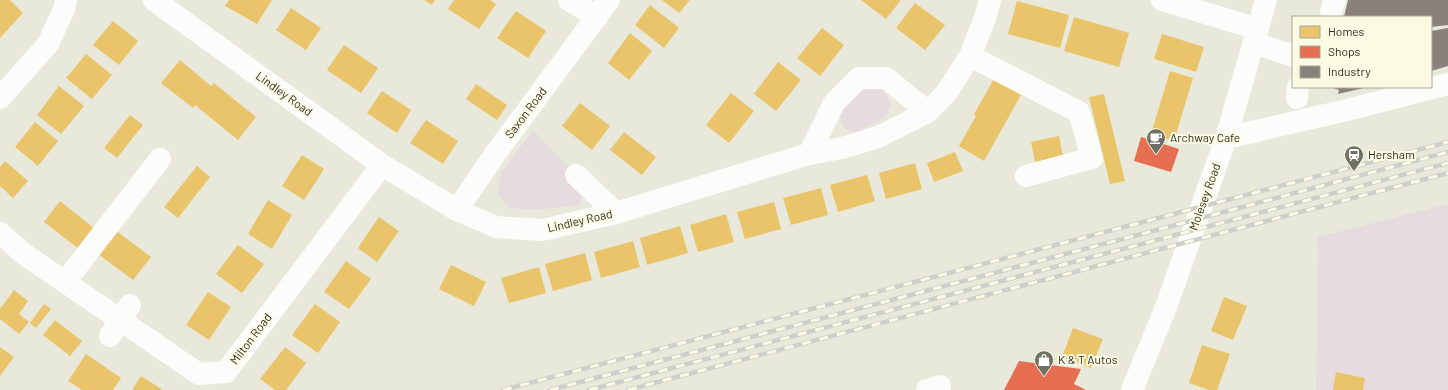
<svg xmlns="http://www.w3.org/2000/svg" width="1448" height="390" font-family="Barlow,sans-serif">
	<rect width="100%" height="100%" fill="#e8e8db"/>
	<path fill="#e6dce0" d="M880 86 887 95 891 105 887 115 875 123 858 132 848 131 841 123 840 112 858 88Z
		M533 130 576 175 583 193 580 205 535 210 509 208 497 193 501 173Z
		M1448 204V390H1316L1318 237Z"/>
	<path fill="#e9c46a" d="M0 0H10L23 13 0 38Z
		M229 0H272L257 24 225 6Z
		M424 0H435L432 5Z
		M454 0H490L496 4 479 29 448 9Z
		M662 0H690L679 13Z
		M861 0H901L886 19Z
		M1017 1 1069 15 1060 48 1008 34Z
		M915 3 945 25 925 50 896 28Z
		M650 5 679 28 664 48 635 25Z
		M291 8 321 28 306 50 276 30Z
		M516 11 546 31 528 58 497 38Z
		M1074 17 1129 33 1119 67 1064 51Z
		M113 21 138 41 119 65 93 45Z
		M822 28 844 45 820 76 797 58Z
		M630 33 652 51 629 80 608 63Z
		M1162 34 1204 47 1196 72 1154 59Z
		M344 45 378 68 361 93 327 70Z
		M86 54 112 75 92 99 66 78Z
		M180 60 211 86 214 83 256 117 238 140 195 105 193 108 161 83Z
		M778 62 801 80 776 111 754 94Z
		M1170 71 1193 78 1174 141 1151 134Z
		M994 79 1021 95 984 161 959 146 976 116 974 114Z
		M476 84 507 105 497 120 466 99Z
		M59 86 84 106 61 134 37 115Z
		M382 91 411 110 397 133 367 113Z
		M731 93 754 111 729 143 706 125Z
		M1104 94 1125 181 1110 184 1089 97Z
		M580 103 610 126 592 150 562 126Z
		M130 115 143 125 117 158 104 148Z
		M426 120 458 141 443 164 410 143Z
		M35 122 58 141 38 166 15 147Z
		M624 132 656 157 642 175 610 150Z
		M1059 136 1063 156 1035 162 1031 142Z
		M955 152 963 171 934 182 927 163Z
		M302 155 324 169 304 200 282 186Z
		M5 161 28 181 13 198 0 186V167Z
		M915 163 922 189 886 199 879 173Z
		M197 166 210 177 178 218 164 207Z
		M867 175 875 201 838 212 830 185Z
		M821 188 828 215 791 225 783 198Z
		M268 200 292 215 272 249 248 234Z
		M60 201 95 229 79 249 44 222Z
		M774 202 781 229 745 239 737 212Z
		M726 214 734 242 698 252 690 225Z
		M379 217 399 231 377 262 358 248Z
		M680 226 688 253 647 265 640 238Z
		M115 230 151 257 133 280 98 254Z
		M633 241 640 267 601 278 594 252Z
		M238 245 264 264 242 293 216 274Z
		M585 253 592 280 553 291 545 264Z
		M346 261 371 279 349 309 324 292Z
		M451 265 486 282 474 306 439 289Z
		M539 267 546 293 509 303 501 278Z
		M14 290 28 301 19 314 29 322 19 334 0 319V309Z
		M208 292 231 307 209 340 186 325Z
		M1224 297 1247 306 1233 340 1211 331Z
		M44 304 51 309 36 328 30 323Z
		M315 304 340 322 318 353 292 335Z
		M55 320 82 341 70 356 43 335Z
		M1073 328 1103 339 1091 368 1062 357Z
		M1202 345 1230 354 1217 390H1209L1189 383Z
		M0 347 14 357 0 376Z
		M285 347 306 363 286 390H275L260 379Z
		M86 354 121 378 113 390H82L68 381Z
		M1336 372 1365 378 1363 390H1333Z
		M141 376 163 390H132Z"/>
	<path fill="#e76f51" d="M1141 137 1179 149 1171 172 1134 161Z
		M1019 361 1081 369 1074 384 1086 390H1004Z"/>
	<path fill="#8a817c" d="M1348 0H1448V25L1431 27V17H1344Z
		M1448 28V66L1431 71V31Z
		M1330 87H1364V88L1338 94 1339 90Z"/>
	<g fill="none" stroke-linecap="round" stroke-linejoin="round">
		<path stroke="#fcfcfa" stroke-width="22" d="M154 0 382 165 457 210 496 227 542 230 616 213 809 154 842 148 878 137 928 112 947 92 970 56 985 18 990 0
			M569 0 597 17
			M1162 0 1258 29
			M1331 11 1335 0
			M1254 43 1293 56
			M970 56 1079 112 1092 158 1026 176
			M0 98 48 44 64 9 66 0
			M1297 98 1298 87
			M1226 138 1347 110 1448 84
			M809 154 834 103 859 78H886L928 112
			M576 175 616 213
			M457 210 495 154 609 0
			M0 233 24 254 199 374 226 372 382 165
			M65 282 160 159
			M110 336 130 305
			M927 390 940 386
			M1132 390 1166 307 1226 138 1266 0"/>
		<defs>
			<path id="rail" d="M503 390 1448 142
				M550 390 1168 227 1448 152
				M589 390 1448 163
				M628 390 1448 173"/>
		</defs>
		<use href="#rail" stroke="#cececa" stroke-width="4.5"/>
		<use href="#rail" stroke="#fbfae2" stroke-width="3" stroke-dasharray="9" stroke-linecap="butt"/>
	</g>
	<defs>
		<symbol id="cafe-pin" viewBox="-11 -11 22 30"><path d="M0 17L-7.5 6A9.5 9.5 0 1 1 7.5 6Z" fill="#707065" stroke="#fbfae2"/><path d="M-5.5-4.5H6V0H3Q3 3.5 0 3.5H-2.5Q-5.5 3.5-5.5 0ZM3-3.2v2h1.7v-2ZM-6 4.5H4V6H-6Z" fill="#fff"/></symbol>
		<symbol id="station-pin" viewBox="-11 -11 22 30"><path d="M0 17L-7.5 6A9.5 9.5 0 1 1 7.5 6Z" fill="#707065" stroke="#fbfae2"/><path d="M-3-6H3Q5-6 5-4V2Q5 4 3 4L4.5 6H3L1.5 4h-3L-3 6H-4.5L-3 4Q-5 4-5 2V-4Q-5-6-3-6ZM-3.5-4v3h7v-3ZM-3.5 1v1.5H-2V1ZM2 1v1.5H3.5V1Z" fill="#fff"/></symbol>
		<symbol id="shop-pin" viewBox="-11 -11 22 30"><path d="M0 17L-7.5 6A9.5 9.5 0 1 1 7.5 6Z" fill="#707065" stroke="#fbfae2"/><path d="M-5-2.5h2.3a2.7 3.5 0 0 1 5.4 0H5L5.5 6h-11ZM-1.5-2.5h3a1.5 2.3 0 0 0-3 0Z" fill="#fff"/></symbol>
	</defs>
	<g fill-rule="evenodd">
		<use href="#cafe-pin" x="1145" y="127" width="22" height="30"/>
		<use href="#station-pin" x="1343" y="144" width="22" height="30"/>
		<use href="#shop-pin" x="1033" y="349" width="22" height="30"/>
	</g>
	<g text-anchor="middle" stroke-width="4" stroke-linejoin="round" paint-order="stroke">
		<g font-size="12" fill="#2f2f26" stroke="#fbfae2">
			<text transform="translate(284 94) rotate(36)" y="4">Lindley Road</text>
			<text transform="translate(526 113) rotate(-53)" y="4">Saxon Road</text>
			<text transform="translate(1205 197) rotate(-70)" y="4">Molesey Road</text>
			<text transform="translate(580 221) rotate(-13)" y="4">Lindley Road</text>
			<text transform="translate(251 339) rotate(-53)" y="4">Milton Road</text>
		</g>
		<g font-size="12" fill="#2f2f26" stroke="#fbfae2" text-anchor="start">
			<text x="1170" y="142">Archway Cafe</text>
			<text x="1368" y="159">Hersham</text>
			<text x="1058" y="364">K &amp; T Autos</text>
		</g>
	</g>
	<rect x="1292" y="16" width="140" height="72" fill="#fbfae2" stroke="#a9a997"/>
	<rect x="1300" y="26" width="20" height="12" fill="#e9c46a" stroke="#a9a997"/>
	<text x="1328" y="36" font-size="12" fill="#2f2f26">Homes</text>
	<rect x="1300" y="46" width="20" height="12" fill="#e76f51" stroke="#a9a997"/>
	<text x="1328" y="56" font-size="12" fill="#2f2f26">Shops</text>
	<rect x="1300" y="66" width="20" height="12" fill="#8a817c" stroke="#a9a997"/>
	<text x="1328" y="76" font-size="12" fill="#2f2f26">Industry</text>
</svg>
